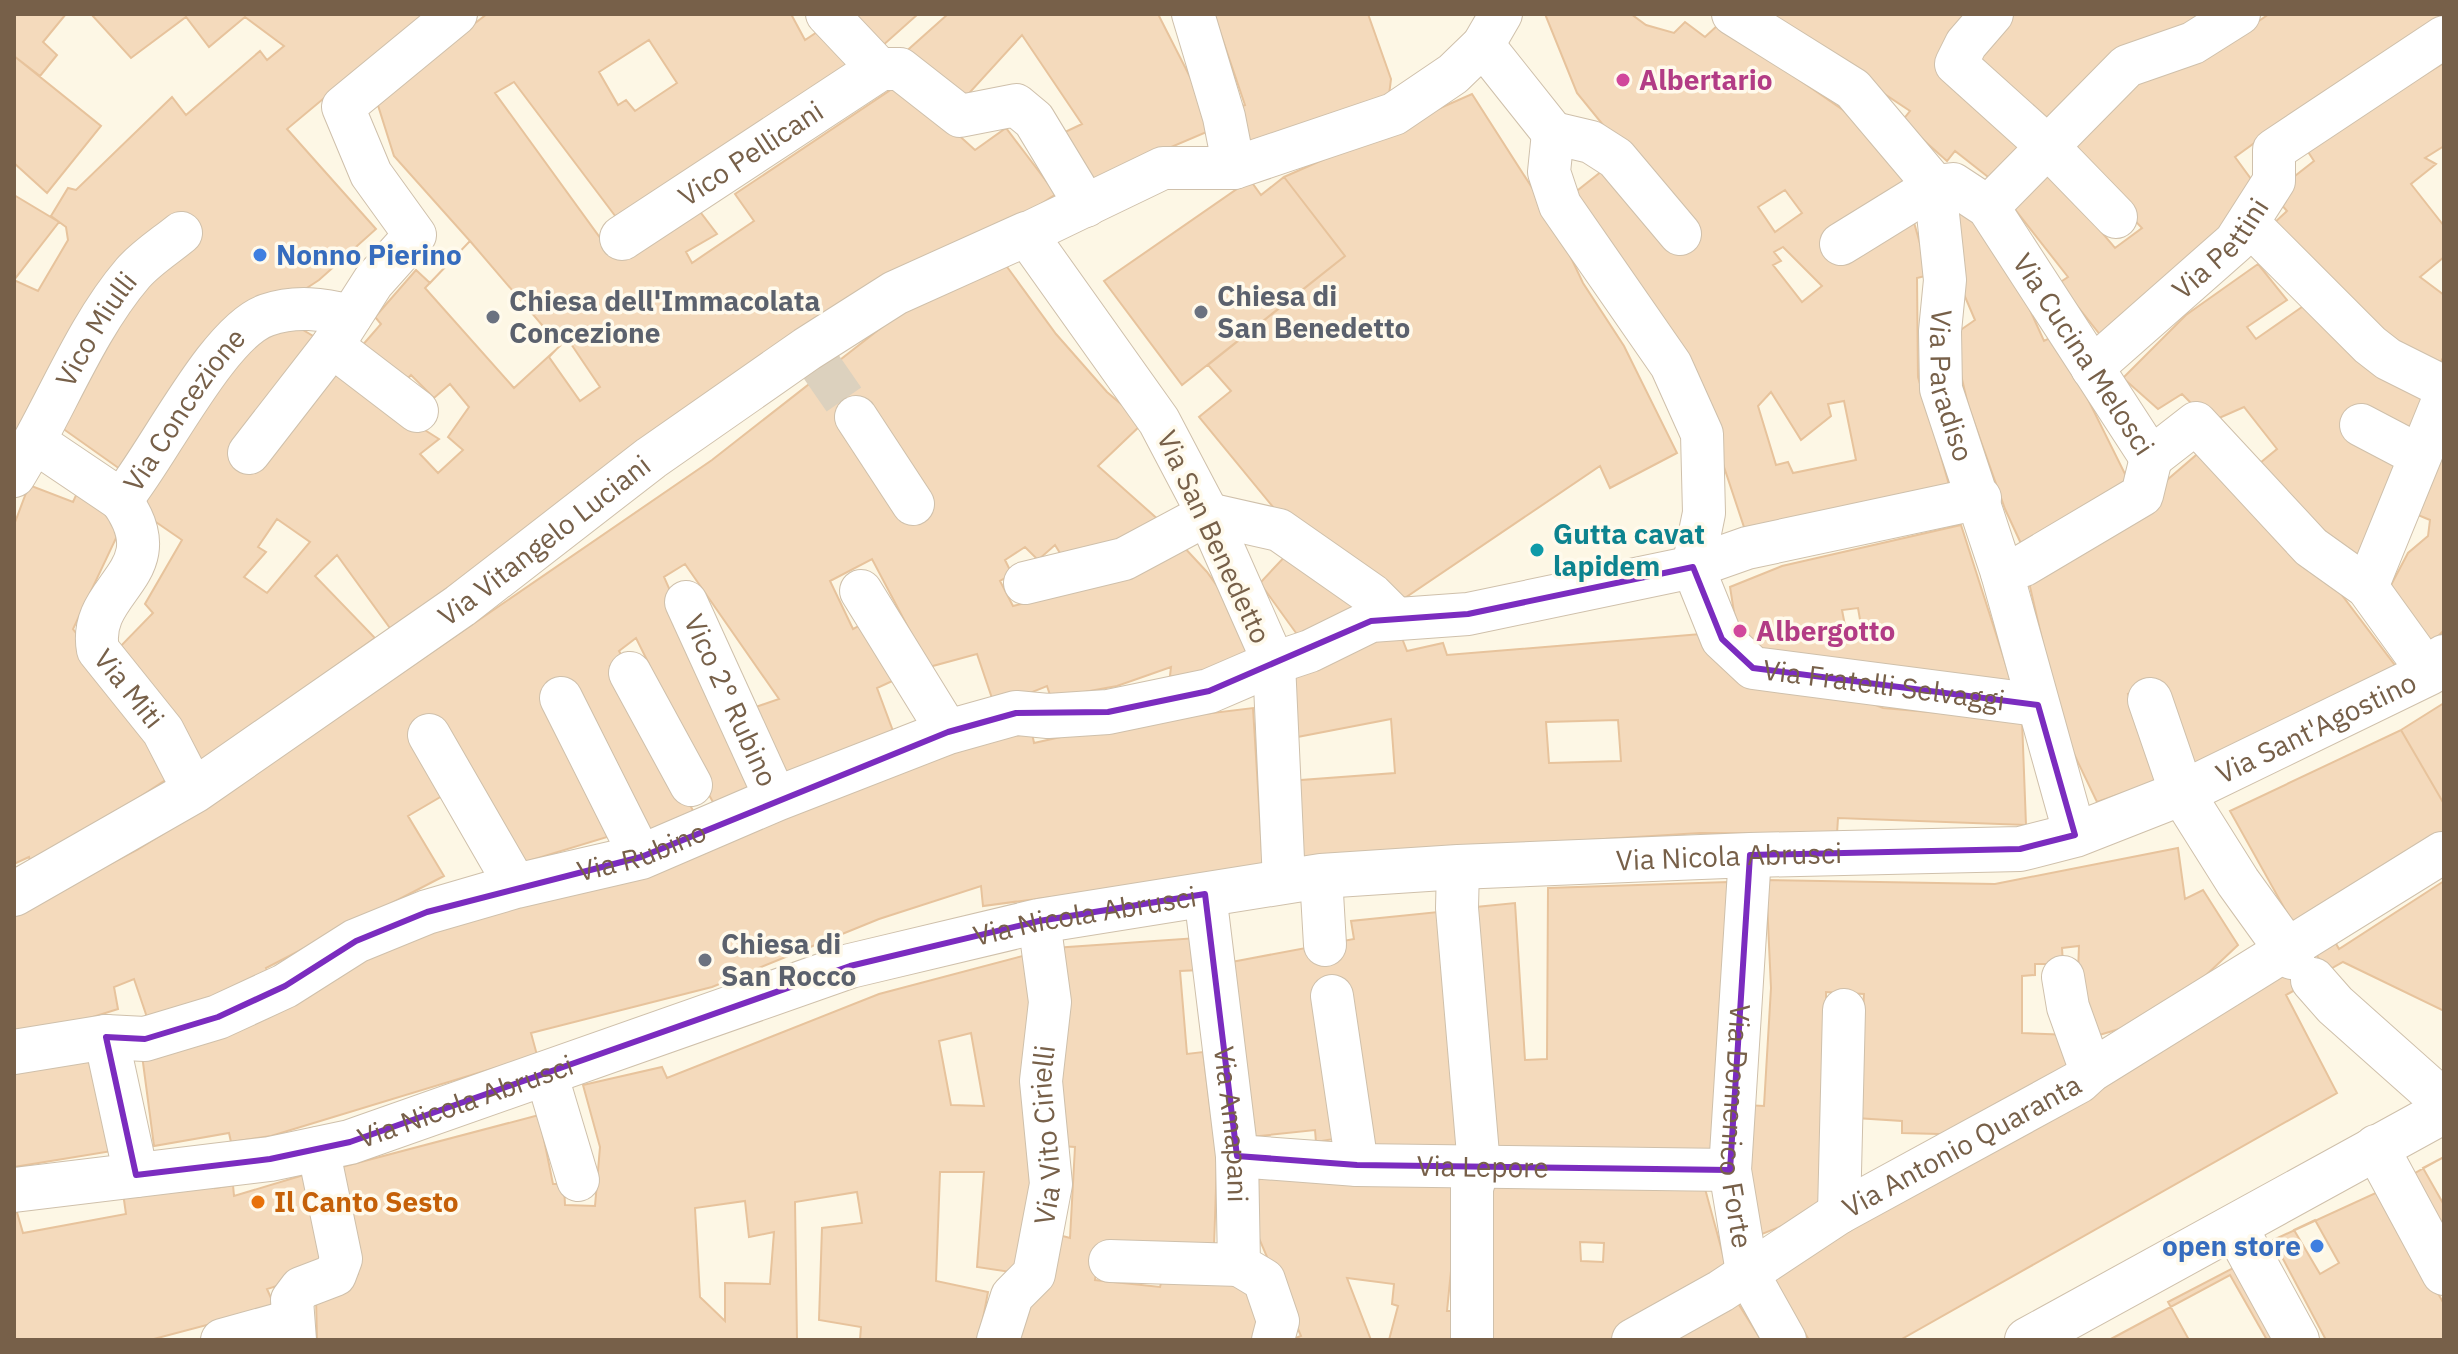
<svg xmlns="http://www.w3.org/2000/svg" width="2458" height="1354" font-family="'IBM Plex Sans',sans-serif">
	<rect width="100%" height="100%" fill="#fdf7e5"/>
	<path fill="#f4dabc" stroke="#e7c39c" stroke-width="2" fill-rule="evenodd" d="M14 14H66L43 42 57 55 40 76 14 56Z
		M91 14H425L287 129 376 229 319 280 284 303 127 474 55 423 14 434V280L38 291 68 240 66 227 51 216 68 188 76 190 172 97 186 115 260 51 267 60 284 46 245 17 209 47 186 17 131 58Z
		M487 14H791L805 40 823 28 854 70 619 221 514 82 495 93 614 257 691 200 717 234 686 252 692 263 754 221 735 194 901 83 975 150 1006 128 1056 194 982 243 657 432 438 595 395 635 337 555 315 576 375 638 198 764 113 654 153 613 145 604 182 540 137 509 228 373 276 326 288 321 323 342 328 369 439 439 420 454 438 473 463 450 448 437 469 407 450 384 434 398 411 375 397 390 354 355 381 324 375 317 416 270 430 283 470 241 394 156 376 99ZM649 40 677 83 635 111 626 100 618 105 599 72ZM567 338 600 387 580 401 549 357ZM277 519 310 542 267 593 244 577 266 552 258 547Z
		M844 14H918L880 48Z
		M948 14H1158L1216 128 1089 182 1065 132 1082 124 1022 35 962 101 901 56Z
		M1214 14H1368L1391 79 1388 103 1246 150 1230 110 1245 105Z
		M1545 14H1631L1646 25 1674 33 1685 22 1705 37 1719 24 1843 110 1913 181V219L1929 275 1917 278 1918 377 1952 495 1746 533 1704 407 1573 194 1607 167 1687 228 1577 93ZM1785 190 1802 213 1775 232 1758 207ZM1783 247 1822 286 1802 302 1773 265 1781 261 1774 252ZM1771 392 1801 440 1831 416 1828 404 1844 401 1856 460 1793 473 1788 462 1776 465 1758 406Z
		M1764 14H1980L1962 33 1938 74 2032 149 1997 184 1955 151 1947 161 1902 121 1910 111Z
		M2010 14H2211L2055 127 1973 53Z
		M2269 14H2444V21L2335 85 2235 157 2259 190 2109 346 2059 283 2068 277 2010 203 2046 167 2115 248 2142 228 2067 149 2139 77 2237 36Z
		M14 56 101 126 47 193 14 163Z
		M2444 63V146L2425 158 2436 164 2411 184 2444 226V257L2420 277 2444 295V356L2437 369 2377 332 2273 224 2287 211 2272 194 2314 161 2305 147Z
		M1472 94 1554 222 1583 283 1624 346 1677 453 1610 488 1600 466 1393 606 1278 513 1199 417 1231 391 1208 365 1345 256 1284 177Z
		M1284 177 1345 256 1182 385 1104 281 1250 180 1261 195Z
		M14 195 59 222 14 280Z
		M1971 204 2005 255 2044 341 2056 335 2133 490 2024 550 2005 509 1968 405 1952 336 1975 320 1954 271 1944 214Z
		M470 241 560 346 514 388 425 288Z
		M1002 260 1056 334 1107 392 1143 423 1098 466 1161 522 1068 566 1055 545 1038 560 1025 547 1005 560 1012 574 1000 581 1013 606 1106 584 1182 545 1207 572 1237 614 1250 666 1193 680 1170 676 1171 667 1117 686 1051 698 1047 686 995 707 977 654 929 667 872 559 830 581 853 629 862 624 901 677 877 688 893 731 776 780 747 710 779 699 685 564 664 577 759 793 718 811 654 697 649 664 636 638 619 651 623 658 610 666 643 716 698 820 647 844 620 833 525 862 449 792 408 816 444 876 266 968 272 983 151 1029 134 979 114 987 118 1009 14 1042V914L137 850 205 808 712 460 914 302Z
		M2258 264 2287 300 2247 327 2256 339 2312 300 2431 397 2410 441 2367 564 2249 472 2277 449 2244 407 2210 422 2182 394 2158 409 2123 378 2186 315Z
		M2444 438V630L2429 646 2383 600 2408 553 2428 536 2430 520 2413 513Z
		M2209 444 2310 553 2397 668 2186 770 2161 684 2128 694 2160 780 2097 802 2063 731 2028 578 2117 523Z
		M82 482 114 515 118 534 73 629 157 736 170 777 32 868 29 857 14 864V525L29 485 73 502Z
		M1961 525 2014 690 1754 656 1739 644 1730 587 1782 566ZM1858 608 1862 631 1847 636 1842 610Z
		M1290 551 1366 603 1304 644 1260 583Z
		M1398 628 1407 651 1443 643 1447 655 1701 634 1883 708 2022 720 2026 825 1838 818 1837 834 1700 833 1301 858 1288 781 1395 773 1391 719 1287 739 1282 683ZM1618 720 1621 761 1549 763 1546 722Z
		M2444 703V804L2401 730Z
		M1253 708 1263 869 983 906 981 886 879 919 712 987 531 1033 537 1055 271 1136 231 1142 229 1133 154 1146 142 1055 402 937 1030 723 1034 743 1114 725Z
		M2401 730 2444 804V843L2296 929 2230 811Z
		M2178 848 2185 899 2203 890 2238 945 2203 978 2139 1023 2096 1036 2077 997 2079 946 2062 948 2063 964H2035V975L2022 976V1033L2071 1035 2074 1075 1939 1142V1134L1902 1133V1121L1856 1118 1864 994 1826 992 1829 1207 1752 1238 1745 1105 1764 1106 1771 988 1766 880 1995 884Z
		M2444 881V1011L2343 962 2327 971 2310 945 2330 933 2339 949Z
		M1728 882 1719 1150 1485 1153 1466 908 1515 903 1525 1060 1547 1059 1548 888Z
		M1448 911 1470 1156 1371 1155 1339 1138 1316 1142 1315 1130 1250 1137 1226 963 1354 939 1351 921Z
		M1197 938 1200 970 1180 971 1187 1054 1203 1052 1217 1159 1214 1247H1100L1095 1280 1160 1287 1163 1276 1245 1280 1264 1340H1007L1051 1233 1070 1238 1075 1147 1061 1146 1054 948Z
		M1030 954 1038 1160 1024 1274 977 1267 984 1172H940L936 1281 988 1292 979 1340H860L861 1327 819 1320 822 1228 862 1223 857 1192 795 1202 797 1340H317L316 1297 358 1274 334 1169 539 1115 553 1184H564L565 1205 595 1206 600 1147 583 1085 662 1067 667 1078 879 994ZM971 1033 984 1106 951 1105 939 1041ZM745 1201 749 1237 774 1232 770 1284 725 1283V1321L700 1297 695 1208Z
		M2281 963 2297 989 2286 995 2337 1093 1900 1340H1809L1769 1272Z
		M92 1047 112 1151 14 1167V1064Z
		M2444 1157V1240L2408 1177Z
		M2444 1157V1205L2423 1168Z
		M1304 1172 1460 1181 1447 1311H1459V1340H1389L1398 1306 1392 1304 1394 1284 1347 1278 1371 1340H1290L1301 1336 1258 1236 1248 1181Z
		M307 1174 330 1269 267 1289 275 1307 150 1340H14V1202L23 1233 126 1214 123 1193 213 1178 215 1188 233 1185 234 1196Z
		M1483 1182 1704 1185 1728 1273 1612 1340H1479ZM1580 1242 1604 1243 1603 1262 1581 1261Z
		M2380 1191 2444 1304V1340H2326L2273 1240Z
		M2315 1220 2339 1263 2320 1274 2294 1230Z
		M2239 1265 2278 1340H2189L2168 1302Z
		M2230 1275 2267 1340H2109Z
		M1736 1300 1761 1340H1664Z"/>
	<g fill="none" stroke-linecap="round" stroke-linejoin="round">
		<path stroke="#dcd1be" stroke-width="42" stroke-dasharray="42 21" stroke-linecap="butt" d="M820 365 856 417"/>
		<defs>
			<g id="pedestrian">
				<path d="M827 14 879 69H900L960 116 1016 105 1034 120 1086 206"/>
				<path d="M1193 14 1224 117 1234 168"/>
				<path id="s1" d="M1733 14 1853 89 1935 186 1945 280 1940 331 1941 389 2002 573 2075 835"/>
				<path d="M1992 14 1966 44 1956 64 2047 146 2116 217"/>
				<path d="M1483 45 1553 133"/>
				<path d="M1553 133 1549 172 1560 205 1671 365 1702 434 1704 513 1693 567"/>
				<path d="M1553 133 1591 142 1616 158 1680 234"/>
				<path d="M1988 207 2127 66 2193 43 2239 14"/>
				<path d="M2248 223 2370 345 2388 359 2444 387"/>
				<path id="s2" d="M1841 244 1935 186 1953 184 1988 207 2151 458 2196 423 2311 547 2367 587 2429 673"/>
				<path d="M332 346 417 411"/>
				<path id="s3" d="M2092 368 2235 242 2274 181V150L2444 37"/>
				<path d="M856 417 913 504"/>
				<path d="M2361 425 2420 456"/>
				<path id="s4" d="M35 442 121 500C157 457 218 331 267 315 296 305 323 309 351 316"/>
				<path d="M249 453 332 346 373 282 415 235 371 174 343 107 456 14"/>
				<path id="s5" d="M14 476C54 412 84 330 133 273 146 258 165 246 181 233"/>
				<path id="s6" d="M121 500C174 574 86 587 98 650L163 731 194 791"/>
				<path id="s7" d="M1693 567 1722 639 1753 668 2038 705"/>
				<path d="M2002 573 2024 565 2142 495 2151 458"/>
				<path d="M1025 583 1124 559 1208 514 1279 530 1372 595 1396 619"/>
				<path d="M2367 587 2444 398"/>
				<path d="M861 591 948 732"/>
				<path id="s8" d="M686 602 776 799"/>
				<path d="M1274 663 1310 651 1371 621 1468 614 1693 567 1747 548 1980 498"/>
				<path d="M630 673 691 785"/>
				<path d="M561 698 641 857"/>
				<path d="M429 735 516 886"/>
				<path id="s9" d="M1750 855 1730 1170 1747 1272 1785 1340"/>
				<path d="M1458 867 1457 908 1479 1166 1472 1188V1340"/>
				<path d="M1321 876 1325 945"/>
				<path d="M1284 881 1274 663 1208 514 1159 421 1026 234 1163 168H1234L1394 114 1453 74 1483 45 1501 14"/>
				<path id="s10" d="M1205 894 1237 1156 1239 1265 1264 1280 1278 1321 1273 1340"/>
				<path d="M2063 977 2068 1007 2091 1071"/>
				<path d="M1332 996 1357 1165"/>
				<path d="M546 1073 578 1180"/>
				<path id="s11" d="M1237 1156 1357 1165 1730 1170"/>
				<path d="M1839 1213 1844 1010"/>
				<path d="M1110 1261 1239 1265"/>
				<path d="M222 1340 291 1321"/>
				<path d="M295 1340 292 1300 301 1288 335 1275 341 1259 318 1148"/>
				<path id="s12" d="M998 1340 1012 1296 1034 1274 1051 1184 1041 1081 1050 1002 1039 921"/>
				<path id="s13" d="M1633 1340 1721 1291 1839 1213 2079 1082 2091 1071 2442 853"/>
			</g>
			<g id="minor">
				<path id="s14" d="M622 238 879 69"/>
				<path d="M2150 700 2182 793 2238 882 2292 957"/>
				<path id="s15" d="M14 894 194 791 460 606 651 458 807 349 895 293 1026 234"/>
				<path d="M2313 980 2335 1005 2444 1102"/>
				<path d="M106 1037 136 1175"/>
				<path id="s16" d="M14 1052 106 1037 145 1039 218 1017 285 986 356 941 427 912 516 886 641 857 776 799 948 732 1016 713 1048 716 1108 712 1209 691 1274 663"/>
				<path d="M2376 1147 2444 1273"/>
				<path id="s17" d="M14 1190 270 1159 350 1142 850 966 1039 921 1321 876 1458 867 1750 855 2020 849 2075 835 2182 793 2429 673 2444 657"/>
				<path d="M2235 1227 2297 1340"/>
			</g>
			<path id="tertiary" d="M2027 1340 2444 1111"/>
		</defs>
		<use href="#pedestrian" stroke="#cfc0ab" stroke-width="44"/>
		<use href="#minor" stroke="#cfc0ab" stroke-width="46"/>
		<use href="#tertiary" stroke="#cfc0ab" stroke-width="46"/>
		<use href="#pedestrian" stroke="#fff" stroke-width="42"/>
		<use href="#minor" stroke="#fff" stroke-width="44"/>
		<use href="#tertiary" stroke="#fff" stroke-width="44"/>
	</g>
	<path fill="none" stroke="#7b2cbf" stroke-width="6" stroke-linejoin="round" d="M1693 567 1722 639 1753 668 2038 705 2075 835 2020 849 1750 855 1730 1170 1357 1165 1237 1156 1205 894 1039 921 850 966 350 1142 270 1159 136 1175 106 1037 145 1039 218 1017 285 986 356 941 427 912 641 857 948 732 1016 713 1108 712 1209 691 1371 621 1468 614Z"/>
	<g fill="#d1479c" stroke="#fffaec" stroke-width="3">
		<circle cx="1623" cy="80" r="8"/>
		<circle cx="1740" cy="631" r="8"/>
	</g>
	<g fill="#3f7fe0" stroke="#fffaec" stroke-width="3">
		<circle cx="260" cy="255" r="8"/>
		<circle cx="2317" cy="1246" r="8"/>
	</g>
	<g fill="#6b7280" stroke="#fffaec" stroke-width="3">
		<circle cx="1201" cy="312" r="8"/>
		<circle cx="493" cy="317" r="8"/>
		<circle cx="705" cy="960" r="8"/>
	</g>
	<circle fill="#0f9aa8" stroke="#fffaec" stroke-width="3" cx="1537" cy="550" r="8"/>
	<circle fill="#e8710a" stroke="#fffaec" stroke-width="3" cx="258" cy="1202" r="8"/>
	<g text-anchor="middle" stroke-width="7" stroke-linejoin="round" paint-order="stroke">
		<g font-size="28" font-weight="bold" fill="#b23c85" stroke="#fffaec" text-anchor="start">
			<text x="1639" y="90">Albertario</text>
			<text x="1756" y="641">Albergotto</text>
		</g>
		<g font-size="28" fill="#776049" stroke="#fffaec">
			<text dy="10" stroke="none"><textPath href="#s14" startOffset="154">Vico Pellicani</textPath></text>
			<text dy="10" stroke="none"><textPath href="#s3" startOffset="176">Via Pettini</textPath></text>
			<text dy="10" stroke="none"><textPath href="#s5" startOffset="168">Vico Miulli</textPath></text>
			<text dy="10" stroke="none"><textPath href="#s2" startOffset="346">Via Cucina Melosci</textPath></text>
			<text dy="10" stroke="none"><textPath href="#s1" startOffset="470">Via Paradiso</textPath></text>
			<text dy="10" stroke="none"><textPath href="#s4" startOffset="214">Via Concezione</textPath></text>
			<text transform="translate(1214 537) rotate(65)" y="10">Via San Benedetto</text>
			<text dy="10" stroke="none"><textPath href="#s15" startOffset="638">Via Vitangelo Luciani</textPath></text>
			<text dy="10" stroke="none"><textPath href="#s7" startOffset="252">Via Fratelli Selvaggi</textPath></text>
			<text dy="10" stroke="none"><textPath href="#s6" startOffset="214">Via Miti</textPath></text>
			<text dy="10" stroke="none"><textPath href="#s8" startOffset="108">Vico 2° Rubino</textPath></text>
			<text dy="10" stroke="none"><textPath href="#s17" startOffset="2370">Via Sant'Agostino</textPath></text>
			<text dy="10" stroke="none"><textPath href="#s16" startOffset="666">Via Rubino</textPath></text>
			<text dy="10" stroke="none"><textPath href="#s17" startOffset="1758">Via Nicola Abrusci</textPath></text>
			<text dy="10" stroke="none"><textPath href="#s17" startOffset="1110">Via Nicola Abrusci</textPath></text>
			<text dy="10" stroke="none"><textPath href="#s17" startOffset="462">Via Nicola Abrusci</textPath></text>
			<text dy="10" stroke="none"><textPath href="#s10" startOffset="232">Via Amapani</textPath></text>
			<text dy="10" stroke="none"><textPath href="#s9" startOffset="272">Via Domenico Forte</textPath></text>
			<text dy="10" stroke="none"><textPath href="#s12" startOffset="218">Via Vito Cirielli</textPath></text>
			<text dy="10" stroke="none"><textPath href="#s13" startOffset="382">Via Antonio Quaranta</textPath></text>
			<text dy="10" stroke="none"><textPath href="#s11" startOffset="246">Via Lepore</textPath></text>
		</g>
		<g font-size="28" font-weight="bold" fill="#366cbe" stroke="#fffaec" text-anchor="start">
			<text x="276" y="265">Nonno Pierino</text>
			<text x="2301" y="1256" text-anchor="end">open store</text>
		</g>
		<g font-size="28" font-weight="bold" fill="#5b616d" stroke="#fffaec" text-anchor="start">
			<text x="1217" y="306">Chiesa di<tspan x="1217" dy="32">San Benedetto</tspan></text>
			<text x="509" y="311">Chiesa dell'Immacolata<tspan x="509" dy="32">Concezione</tspan></text>
			<text x="721" y="954">Chiesa di<tspan x="721" dy="32">San Rocco</tspan></text>
		</g>
		<g font-size="28" font-weight="bold" fill="#0d838f" stroke="#fffaec" text-anchor="start">
			<text x="1553" y="544">Gutta cavat<tspan x="1553" dy="32">lapidem</tspan></text>
		</g>
		<g font-size="28" font-weight="bold" fill="#c56008" stroke="#fffaec" text-anchor="start">
			<text x="274" y="1212">Il Canto Sesto</text>
		</g>
	</g>
	<rect width="2458" height="1354" fill="none" stroke="#776049" stroke-width="32"/>
</svg>
